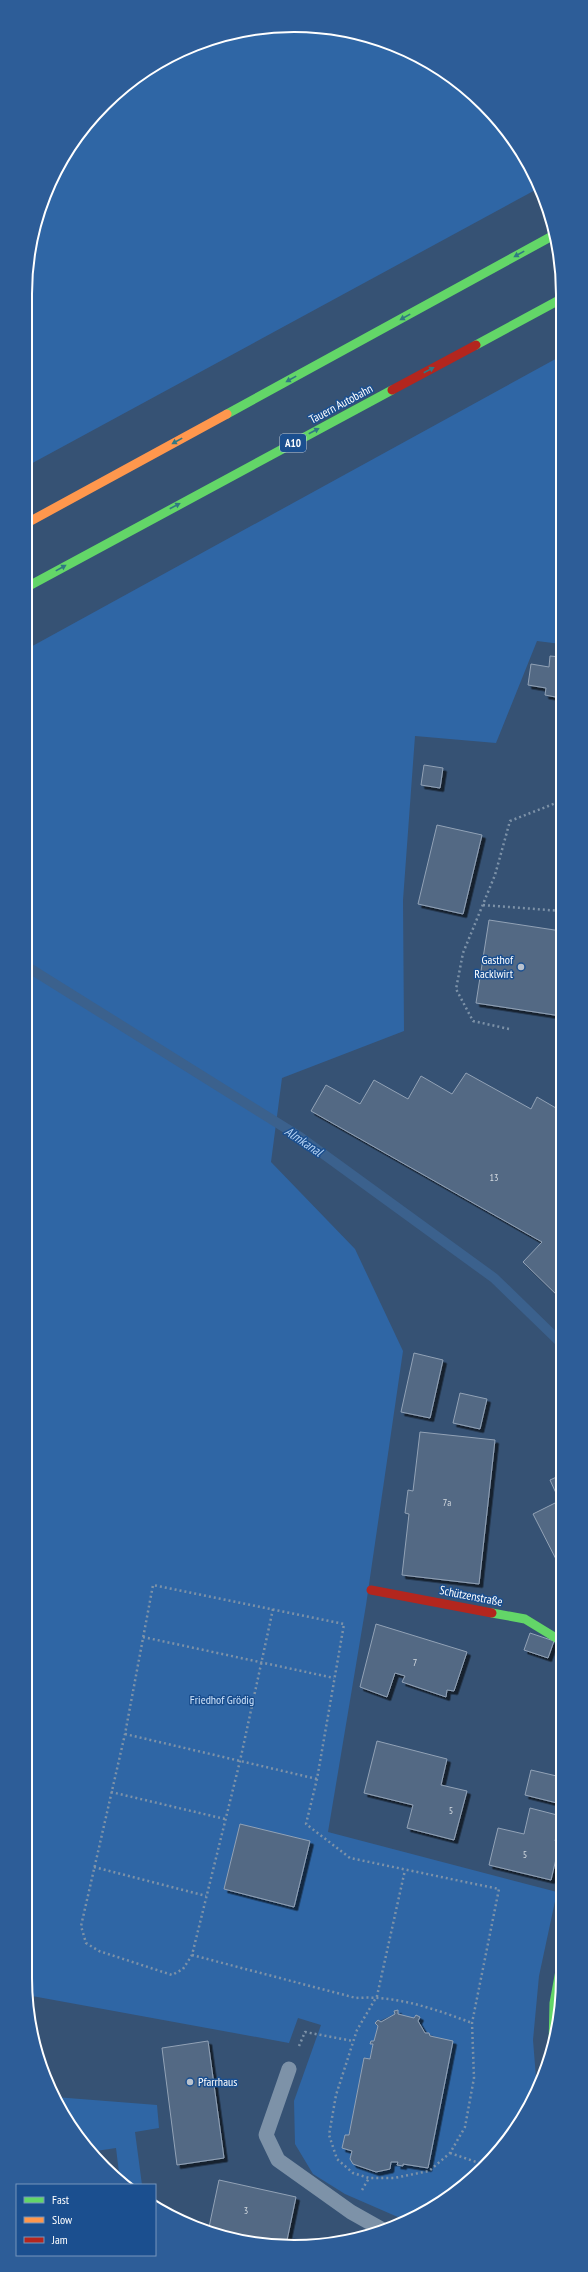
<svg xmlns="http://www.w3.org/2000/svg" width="588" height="2272" font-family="'PT Sans Narrow',sans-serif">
	<defs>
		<filter id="shadow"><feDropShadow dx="3.5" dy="3.5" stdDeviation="0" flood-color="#0009"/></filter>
	</defs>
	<rect width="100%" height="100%" fill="#365274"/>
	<path fill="#2f66a5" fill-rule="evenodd" d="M277 26 329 27 413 53 484 104 535 175 539 188 27 466C27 419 27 372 27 324 27 303 24 279 27 258 40 171 97 92 175 53 207 37 242 31 277 26Z
		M561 356V644L537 641 496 743 415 736 403 900 404 1031 282 1078 271 1162 355 1249 403 1351 366 1605 328 1832 557 1892 539 1976 533 2040 537 2090 527 2113 496 2155 458 2191 407 2221 345 2194 313 2174 295 2144 294 2101 321 2025 298 2018 289 2043 32 1996 28 2008 25 1978 27 649ZM240 1824 293 1907 224 1889ZM397 2010 398 2014 418 2021C428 2038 434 2037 452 2041L428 2168 403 2164V2166L397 2165 398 2162H391L390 2169C377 2175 357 2170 350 2159L352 2151 342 2148 345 2135H349L364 2058 370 2059 373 2044H370L371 2041H374L378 2026 375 2023 395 2014 394 2011Z
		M55 2097 157 2105 159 2128 135 2132 142 2185H123L120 2181 116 2148 89 2152Z"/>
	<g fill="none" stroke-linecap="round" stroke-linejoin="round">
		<path stroke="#3b618d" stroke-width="10" d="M26 966 300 1137 494 1278 561 1343"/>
	</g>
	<path fill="#526984" stroke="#92a2b6" filter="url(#shadow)" d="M550 656 561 657V698L545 695 546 688 528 685 531 664 549 667Z
		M424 765 443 768 440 788 421 785Z
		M437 825 482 835 463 914 418 904Z
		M489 920 561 931V1016L476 1003Z
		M466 1073 531 1109 537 1097 561 1111V1299L523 1262 542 1242 311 1111 326 1085 360 1104 374 1080 408 1099 421 1076 452 1094Z
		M414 1353 443 1360 430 1418 401 1412Z
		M460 1393 487 1399 480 1429 453 1423Z
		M420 1432 495 1440 479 1584 402 1575 409 1514 405 1513 408 1490 413 1491Z
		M561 1475V1504L550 1480Z
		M559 1501 561 1504V1569L533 1514Z
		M376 1624 467 1652 454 1691 447 1690 446 1697 402 1682 405 1676 395 1673 387 1697 360 1687Z
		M530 1633 554 1641 548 1658 524 1650Z
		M377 1741 447 1759 441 1785 467 1791 454 1840 407 1828 413 1805 364 1793Z
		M531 1770 561 1777V1804L525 1795Z
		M530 1808 561 1816 555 1841 560 1842 551 1880 489 1865 498 1828 524 1834Z
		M240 1824 310 1841 294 1907 224 1889Z
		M398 2010V2014L414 2018 416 2015 420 2017 418 2021 425 2033H429L430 2036 453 2041 428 2168 403 2164V2166L397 2165 398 2162H391L390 2169 376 2172 353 2164 350 2159 352 2151 342 2148 345 2135H349L364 2058 370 2059 373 2044H370L371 2041H374L378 2026 375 2023 378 2020 381 2022 395 2014 394 2011Z
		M208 2041 224 2158 177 2165 162 2048Z
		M219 2180 296 2197 286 2245 276 2246 224 2238 208 2232Z"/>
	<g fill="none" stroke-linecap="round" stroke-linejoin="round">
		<path stroke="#7d92a8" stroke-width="2.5" stroke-dasharray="2 3" stroke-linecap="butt" d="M483 905 561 911
			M509 1029 473 1021 456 989 463 953 495 875 510 821 556 803 561 797
			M273 1609 240 1761 192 1955 183 1969 172 1975 99 1951 86 1943 81 1926 125 1734 153 1585 344 1624 317 1779 306 1824 350 1858 499 1889 472 2023 474 2078 465 2127 450 2153 429 2171 394 2178H369L353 2173 337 2159 329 2135 336 2095 357 2030 377 1996 405 1870
			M143 1637 334 1678
			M125 1734 317 1779
			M111 1792 225 1819
			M94 1867 206 1896
			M192 1955 356 1998C396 1995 435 2009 472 2023
			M299 2046 305 2032 353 2041
			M450 2153 485 2165
			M362 2190 369 2178"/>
		<path stroke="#7d92a8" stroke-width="15" d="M289 2069 266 2135 278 2160 351 2212 383 2230"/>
		<path stroke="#63d668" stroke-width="9" d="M476 345 561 299
			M227 414 554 235
			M27 587 392 390
			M492 1613 525 1619 561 1641
			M553 2047 554 2003 561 1965"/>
		<path stroke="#ff974d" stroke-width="9" d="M27 523 227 414"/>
		<path stroke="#b3261e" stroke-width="9" d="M392 390 476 345
			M371 1590 492 1613"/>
	</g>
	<defs><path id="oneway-solid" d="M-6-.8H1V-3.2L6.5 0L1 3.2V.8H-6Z"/></defs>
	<g fill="#317883">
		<use href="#oneway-solid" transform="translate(519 254) rotate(151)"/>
		<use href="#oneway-solid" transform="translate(405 317) rotate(151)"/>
		<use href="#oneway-solid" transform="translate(429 370) rotate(-28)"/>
		<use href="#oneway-solid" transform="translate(291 379) rotate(151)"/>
		<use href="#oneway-solid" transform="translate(314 431) rotate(-28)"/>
		<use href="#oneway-solid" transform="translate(177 441) rotate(151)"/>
		<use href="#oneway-solid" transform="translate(175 506) rotate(-28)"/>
		<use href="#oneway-solid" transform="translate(61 568) rotate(-29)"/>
	</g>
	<g fill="#b9c2ce" stroke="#1b4f8f" stroke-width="1.5">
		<circle cx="521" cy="967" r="4"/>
		<circle cx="190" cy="2082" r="4"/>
	</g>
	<g text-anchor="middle" stroke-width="3" stroke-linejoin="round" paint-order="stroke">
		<g font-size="10" fill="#d4dae0">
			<text x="494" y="1181">13</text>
			<text x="447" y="1506">7a</text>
			<text x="415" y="1666">7</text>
			<text x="451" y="1814">5</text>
			<text x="525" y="1858">5</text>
			<text x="246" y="2214">3</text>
		</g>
		<rect fill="#1b4f8f" stroke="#bbcadd" stroke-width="1" x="280" y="434" width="26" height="18" rx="3"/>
		<g font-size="11" font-weight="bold" fill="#fff">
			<text x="293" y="447">A10</text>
		</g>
		<g font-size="12" fill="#fff" stroke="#1b4f8f">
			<text transform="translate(341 404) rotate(-28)" y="4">Tauern Autobahn</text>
			<text transform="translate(471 1596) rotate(11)" y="4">Schützenstraße</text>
		</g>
		<g font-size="12" fill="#fff" stroke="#1b4f8f" text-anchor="end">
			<text x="513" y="964">Gasthof<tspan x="513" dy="14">Racklwirt</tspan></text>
			<text x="198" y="2086" text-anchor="start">Pfarrhaus</text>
		</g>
		<g font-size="12" fill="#cfe3fa" stroke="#1b4f8f">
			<text x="222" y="1704">Friedhof Grödig</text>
		</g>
		<g font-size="13" font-style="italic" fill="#b5d3f5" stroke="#1b4f8f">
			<text transform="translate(304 1141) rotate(34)" y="5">Almkanal</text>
		</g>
	</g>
	<path d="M0 0H588V2272H0ZM294 32H294A262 262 0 0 1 556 294V1978A262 262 0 0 1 294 2240H294A262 262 0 0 1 32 1978V294A262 262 0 0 1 294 32Z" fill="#2d5d98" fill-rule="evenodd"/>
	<path fill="none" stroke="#fff" stroke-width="2" d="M294 32H294A262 262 0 0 1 556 294V1978A262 262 0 0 1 294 2240H294A262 262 0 0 1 32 1978V294A262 262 0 0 1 294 32Z"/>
	<rect x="16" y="2184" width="140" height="72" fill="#1b4f8f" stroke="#7695bc"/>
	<rect x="24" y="2197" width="20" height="6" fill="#63d668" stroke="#7695bc"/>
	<text x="52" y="2204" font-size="12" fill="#ffffff">Fast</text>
	<rect x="24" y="2217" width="20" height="6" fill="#ff974d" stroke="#7695bc"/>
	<text x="52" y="2224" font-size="12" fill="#ffffff">Slow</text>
	<rect x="24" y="2237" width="20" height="6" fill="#b3261e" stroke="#7695bc"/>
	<text x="52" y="2244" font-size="12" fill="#ffffff">Jam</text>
</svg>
